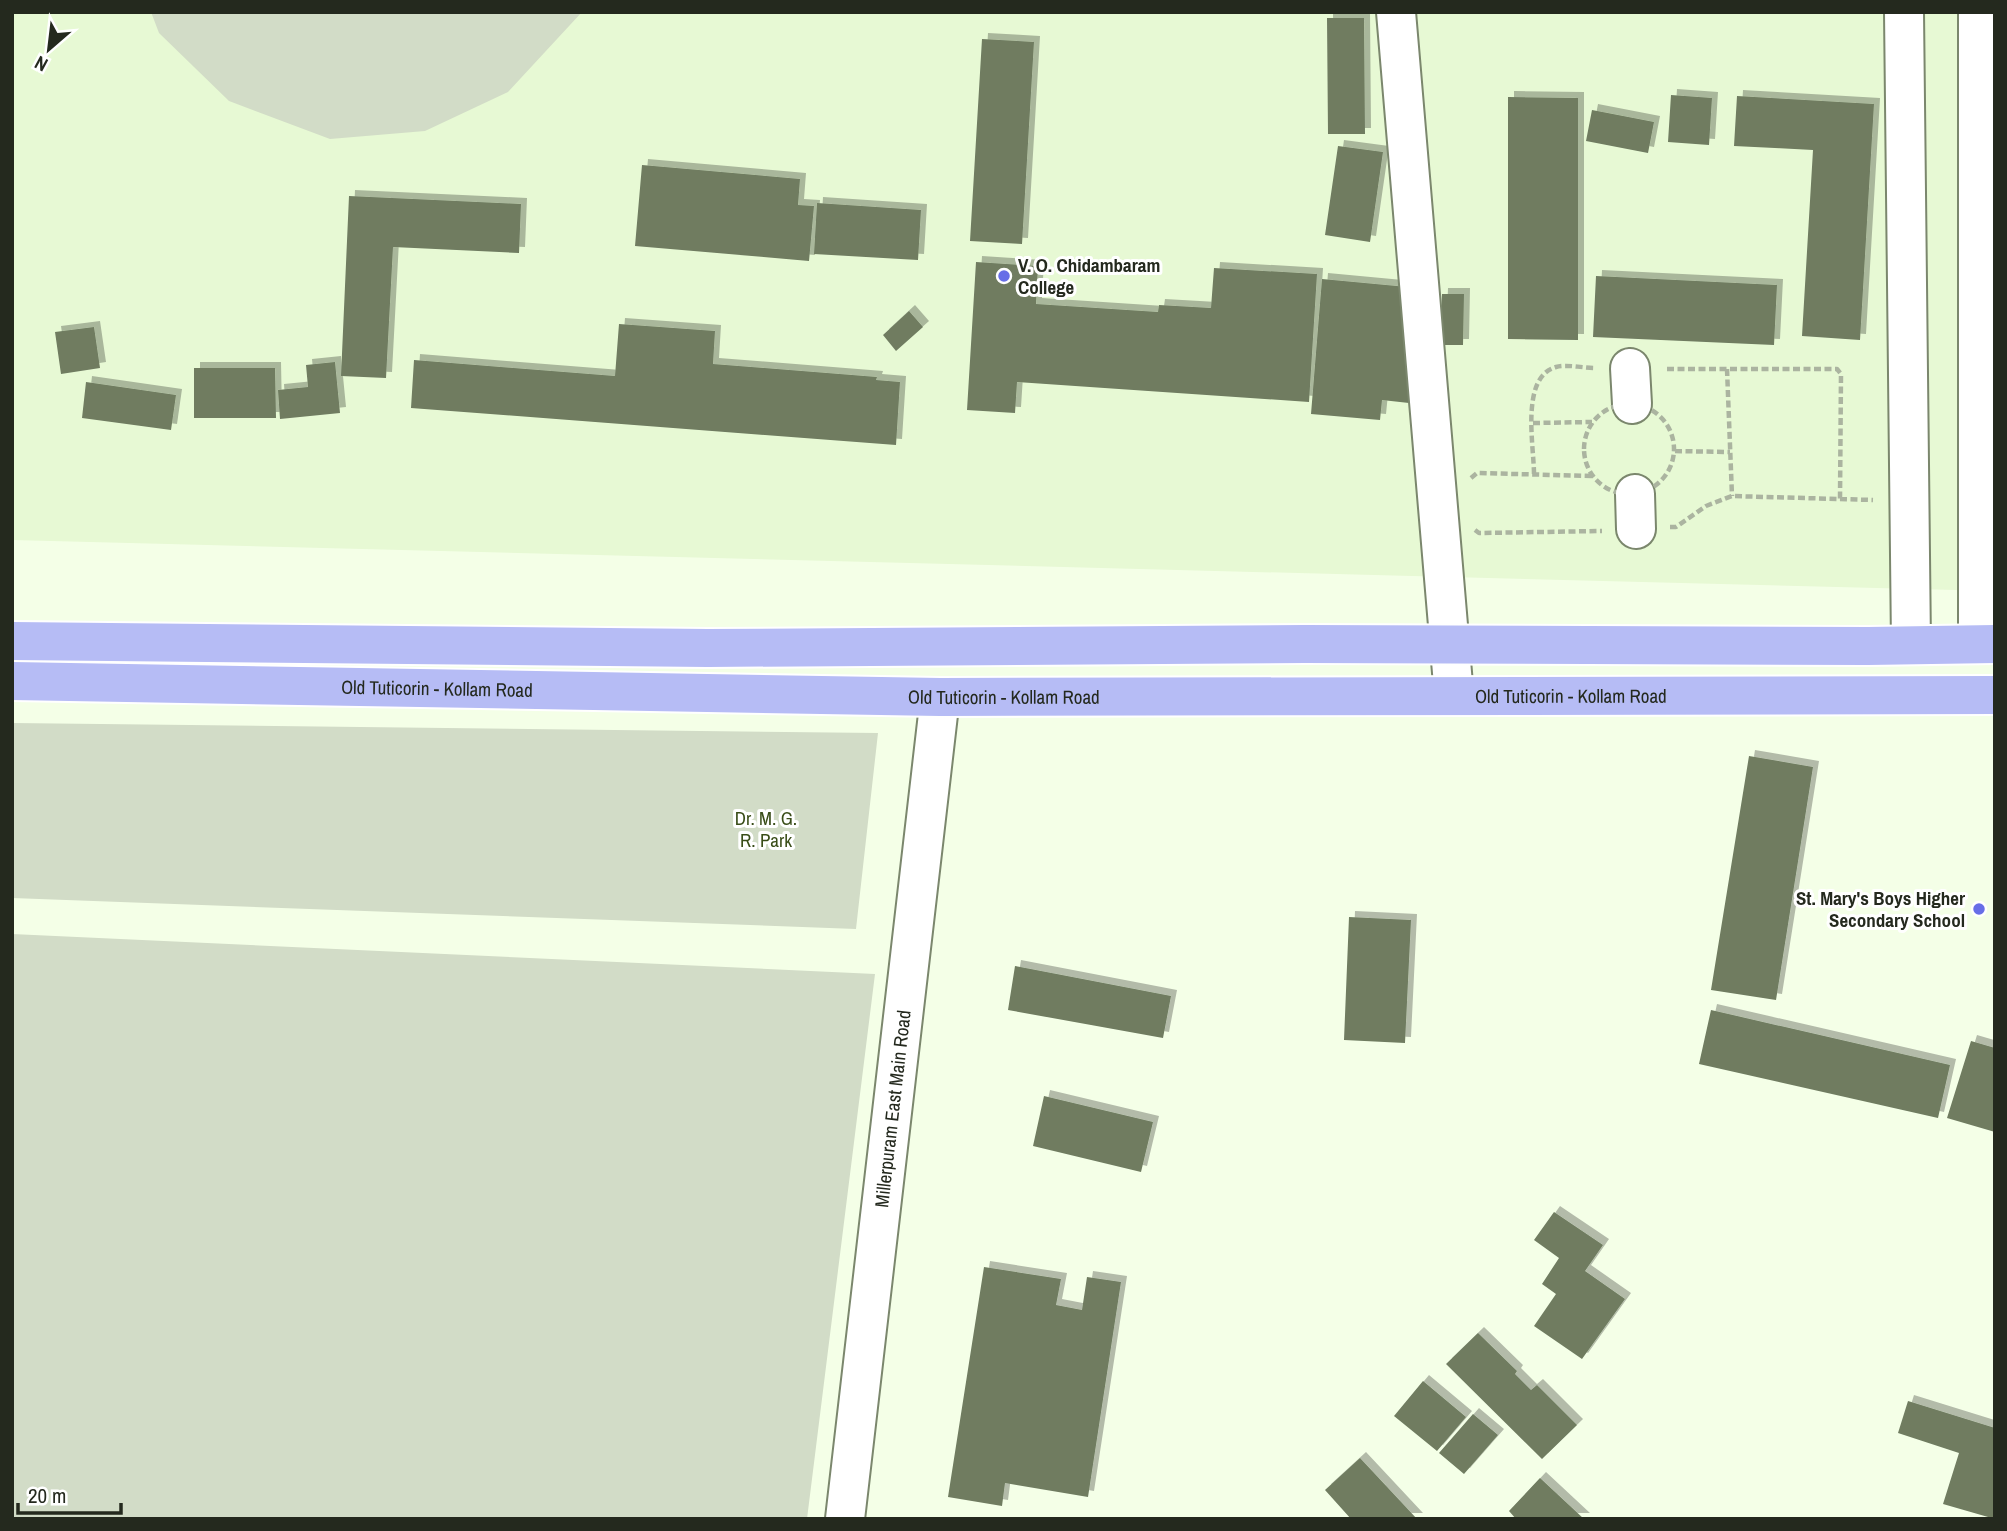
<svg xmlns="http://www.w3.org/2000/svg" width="2007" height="1531" font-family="'Archivo Narrow',sans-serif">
	<defs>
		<filter id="shadow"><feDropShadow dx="6" dy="-6" stdDeviation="0" flood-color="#0004"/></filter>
	</defs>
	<rect width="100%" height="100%" fill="#f4ffe7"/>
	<path fill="#e7f9d4" d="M12 12H1995V591L12 540Z"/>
	<path fill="#d2dcc7" d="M151 12H582L508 92 425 131 330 139 229 101 159 33Z
		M12 723 878 733 856 929 12 898Z
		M12 934 875 974 807 1519H12Z"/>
	<path fill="#6f7c61" filter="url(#shadow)" d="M1327 18H1364L1365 134H1328Z
		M982 39 1034 42 1022 244 970 241Z
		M1671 95 1712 98 1709 145 1668 142Z
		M1737 96 1874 104 1860 340 1802 336 1813 150 1734 146Z
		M1508 97 1578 98V340L1508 339Z
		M1592 110 1654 122 1648 153 1586 141Z
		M1338 146 1383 152 1370 242 1325 235Z
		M642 165 800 179 798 205 814 206 809 261 635 246Z
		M349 196 521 204 519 253 393 247 386 378 341 376Z
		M817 203 921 210 918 260 814 254Z
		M976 262 1038 266 1036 304 1158 312 1159 305 1211 308 1214 268 1317 274 1309 402 1017 382 1015 413 967 410Z
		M1596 276 1777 285 1774 345 1593 337Z
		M1322 279 1418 288 1409 403 1382 400 1380 420 1311 414Z
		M1442 294H1464L1463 345H1440Z
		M909 311 923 327 896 351 883 335Z
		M619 324 715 331 713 364 877 377 876 380 900 382 896 445 411 408 414 360 615 376Z
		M94 327 100 368 61 374 55 332Z
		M335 362 340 413 280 419 278 390 308 387 306 365Z
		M194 368H275L276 418H194Z
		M86 382 176 395 171 430 82 418Z
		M1749 756 1813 767 1776 1000 1711 990Z
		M1349 917 1411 920 1405 1043 1344 1040Z
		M1015 966 1171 996 1163 1038 1008 1010Z
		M1711 1010 1950 1065 1938 1118 1699 1064Z
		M1971 1041 1995 1048V1132L1947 1118Z
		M1044 1096 1153 1122 1141 1172 1033 1146Z
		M1554 1212 1603 1245 1585 1271 1625 1299 1582 1359 1534 1326 1556 1294 1542 1284 1559 1258 1534 1240Z
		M984 1267 1061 1279 1056 1305 1082 1310 1087 1277 1121 1282 1088 1497 1005 1483 1002 1506 948 1497Z
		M1478 1333 1517 1371 1515 1374 1531 1390 1537 1385 1577 1425 1542 1459 1446 1364Z
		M1423 1381 1466 1417 1437 1451 1394 1416Z
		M1908 1401 1995 1428V1519L1943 1504 1959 1453 1898 1433Z
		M1473 1414 1498 1435 1464 1474 1439 1453Z
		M1360 1458 1417 1519H1351L1325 1490Z
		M1540 1478 1584 1519H1516L1509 1511Z"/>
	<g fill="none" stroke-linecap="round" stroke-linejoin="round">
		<defs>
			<g id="minor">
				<path d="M1396 12 1454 696"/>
				<path d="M1904 12 1911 645"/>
				<path d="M1630 368 1632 404"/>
				<path d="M1635 494 1636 529"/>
				<path d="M1978 644V12"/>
				<path id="s1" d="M845 1519 940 697"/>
			</g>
			<g id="primary">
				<path d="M12 641 708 648 1305 644 1868 646 1995 644"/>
				<path id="s2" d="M12 681 940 697 1995 695"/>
			</g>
		</defs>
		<use href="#minor" stroke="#7b876d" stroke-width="42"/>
		<use href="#primary" stroke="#fff" stroke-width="42"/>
		<path stroke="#abb4a0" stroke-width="4.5" stroke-dasharray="7 3.5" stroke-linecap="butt" d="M1667 369H1837L1841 374 1840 499
			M1727 369 1732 496
			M1584 449a45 45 0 1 1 90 0a45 45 0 1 1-90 0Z
			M1533 423 1592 422
			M1675 451 1730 452
			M1534 474C1534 446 1520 377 1556 367 1567 364 1583 368 1595 368
			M1471 478 1477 473 1593 476
			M1670 527H1676L1706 506 1732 496 1873 500
			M1475 530 1479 533 1602 531"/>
		<use href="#minor" stroke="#fff" stroke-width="38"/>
		<use href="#primary" stroke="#b6bcf5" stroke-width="38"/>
	</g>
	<g fill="#676ee7" stroke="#fff" stroke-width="2.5">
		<circle cx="1004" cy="276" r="7"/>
		<circle cx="1979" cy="909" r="7"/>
	</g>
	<g text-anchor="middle" stroke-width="6" stroke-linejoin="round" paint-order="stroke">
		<g font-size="19" font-weight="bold" fill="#24291e" stroke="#fff" text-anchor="start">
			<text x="1018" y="272">V. O. Chidambaram<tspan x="1018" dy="22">College</tspan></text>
			<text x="1965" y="905" text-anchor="end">St. Mary's Boys Higher<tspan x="1965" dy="22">Secondary School</tspan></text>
		</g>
		<g font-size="19" fill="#24291e" stroke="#fff">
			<text dy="7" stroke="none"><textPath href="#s2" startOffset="425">Old Tuticorin - Kollam Road</textPath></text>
			<text dy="7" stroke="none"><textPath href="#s2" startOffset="1559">Old Tuticorin - Kollam Road</textPath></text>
			<text dy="7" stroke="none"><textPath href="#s2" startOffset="992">Old Tuticorin - Kollam Road</textPath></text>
			<text dy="7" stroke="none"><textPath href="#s1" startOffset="413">Millerpuram East Main Road</textPath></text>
		</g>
		<g font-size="19" fill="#394d18" stroke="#fff">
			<text x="766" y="825">Dr. M. G.<tspan x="766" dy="22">R. Park</tspan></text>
		</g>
	</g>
	<rect width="2007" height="1531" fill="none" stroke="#24291e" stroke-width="28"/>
	<g transform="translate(49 49) rotate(208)" stroke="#ffffff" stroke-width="5" paint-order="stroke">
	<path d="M0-5L12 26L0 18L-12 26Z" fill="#24291e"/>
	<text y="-10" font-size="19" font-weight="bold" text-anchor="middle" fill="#24291e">N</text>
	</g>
	<path d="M18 1503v10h103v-10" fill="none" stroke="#24291e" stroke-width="3.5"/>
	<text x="28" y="1503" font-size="21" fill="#24291e" stroke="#ffffff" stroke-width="5" paint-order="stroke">20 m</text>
</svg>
